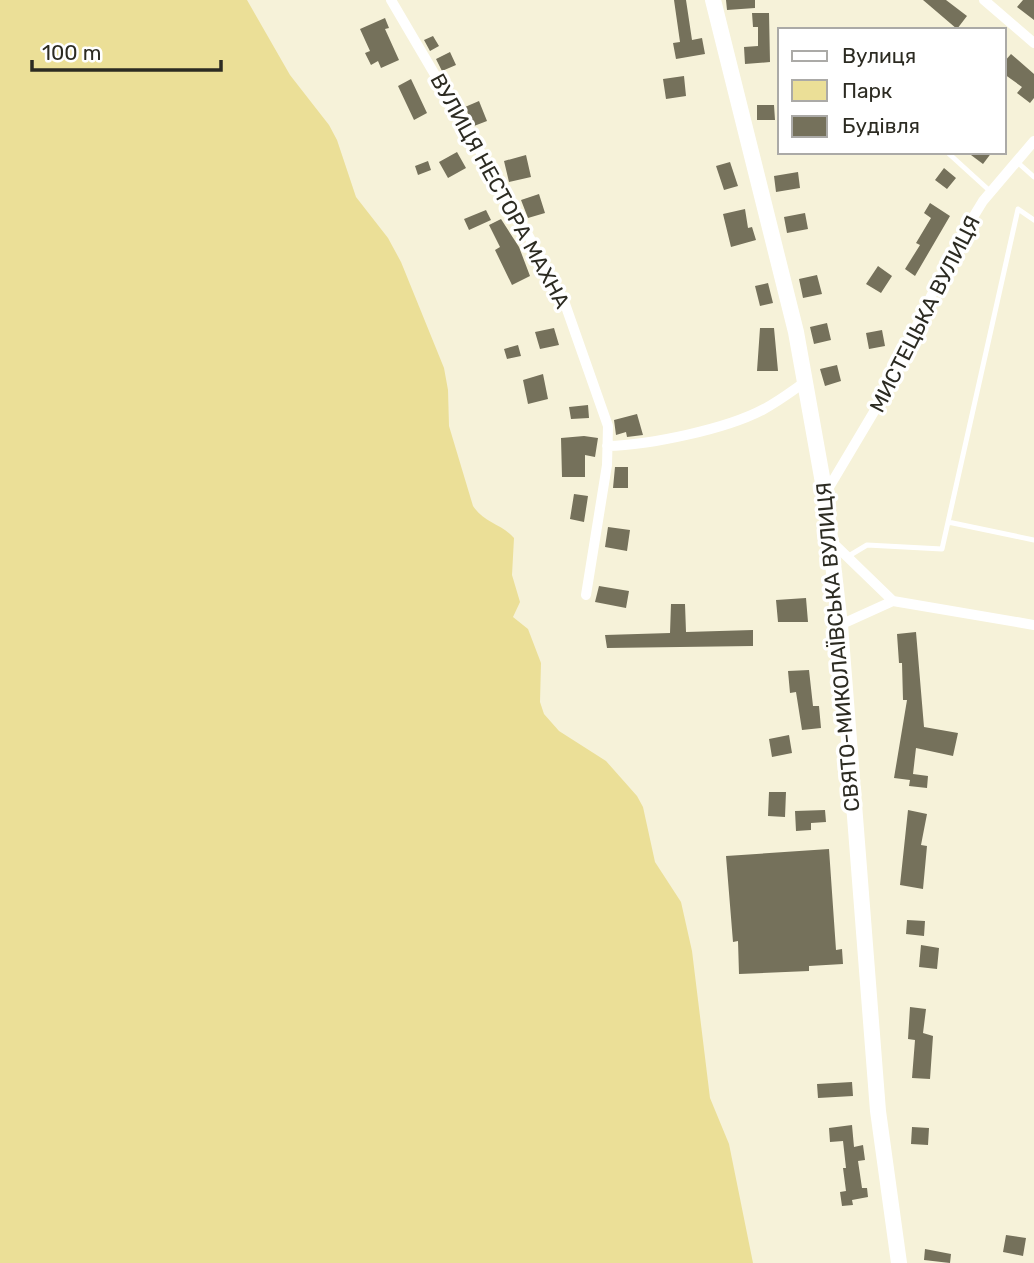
<svg xmlns="http://www.w3.org/2000/svg" width="1034" height="1263" font-family="Rubik,sans-serif">
	<rect width="100%" height="100%" fill="#f6f2d9"/>
	<path fill="#ebdf97" d="M0 0H247L290 75 329 125 337 140 356 197 388 238 401 262 444 368 448 390 449 426 473 506C484 523 502 524 514 538L512 575 520 602 513 617 528 629 541 663 540 702 544 714 559 731 606 761 637 796 643 807 655 862 681 902 692 951 710 1098 729 1144 753 1263H0Z"/>
	<path fill="#75715b" d="M674 0H686L692 40 702 38 705 54 676 59 673 43 680 42Z
		M726 0H755V8L727 10Z
		M923 0H946L967 16 957 29Z
		M1023 0H1034V20L1017 7Z
		M752 13H769L770 62 745 64 744 47 758 46V27H753Z
		M385 18 389 28 385 29 399 60 381 68 378 61 371 65 365 53 370 51 360 29Z
		M433 36 439 46 430 51 424 40Z
		M450 52 456 65 442 71 436 59Z
		M1011 54 1034 74V98L1030 103 1017 93 1022 87 1004 74V62Z
		M684 76 686 96 666 99 663 79Z
		M411 79 427 113 414 120 398 86Z
		M479 101 487 121 474 126 465 107Z
		M757 105H774L775 120H757Z
		M457 152 466 168 448 178 439 162Z
		M967 152H992L983 164Z
		M526 155 531 177 509 182 504 161Z
		M428 161 431 170 418 175 415 166Z
		M730 162 738 186 724 190 716 166Z
		M944 168 956 178 947 189 935 180Z
		M798 172 800 188 776 192 774 176Z
		M539 194 545 213 528 218 521 200Z
		M930 203 950 216 915 276 905 269 920 245 916 243 931 218 924 213Z
		M745 209 748 228 752 227 756 240 731 247 723 214Z
		M486 210 491 220 469 230 464 219Z
		M805 213 808 229 787 233 784 217Z
		M501 219 519 247 530 276 512 285 495 250 500 247 489 225Z
		M878 266 892 276 881 293 866 284Z
		M817 275 822 294 803 298 799 279Z
		M768 283 773 303 760 306 755 286Z
		M827 323 831 340 814 344 810 327Z
		M554 328 559 345 540 349 535 332Z
		M760 328H774L778 371H757Z
		M882 330 885 346 869 349 866 333Z
		M518 345 521 356 507 359 504 349Z
		M837 365 841 381 825 386 820 369Z
		M543 374 548 399 528 404 523 380Z
		M588 405 589 418 571 419 569 407Z
		M637 414 643 435 627 437 626 432 616 435 614 420Z
		M584 436 598 438 595 457 585 455V477H562L561 438Z
		M615 467H628V488H613Z
		M574 494 588 496 584 522 570 519Z
		M608 527 630 530 627 551 605 547Z
		M599 586 629 591 626 608 595 602Z
		M806 598 808 622H778L776 600Z
		M671 604H685L686 632 753 630V646L607 648 605 635 670 633Z
		M916 632 924 727 958 733 953 756 916 748 913 774 928 776 927 788 909 786 910 780 894 778 907 700H903L902 663H899L897 634Z
		M809 670 813 706H819L821 728 802 730 796 692 790 693 788 671Z
		M789 735 792 753 772 757 769 739Z
		M769 792H786L785 817 768 816Z
		M825 810 826 822 811 823V830L796 831 795 811Z
		M908 810 927 814 921 845 927 846 923 889 900 885Z
		M829 849 836 950 842 949 843 964 809 966V971L739 974 738 941 733 942 726 856Z
		M907 920 925 921 924 936 906 934Z
		M921 945 939 948 937 969 919 967Z
		M910 1007 926 1009 923 1033 933 1036 930 1079 912 1078 915 1040 908 1039Z
		M852 1082 853 1096 818 1098 817 1084Z
		M852 1125 854 1147 863 1145 865 1160 858 1161 862 1188H867L868 1197 852 1200 853 1205 842 1206 840 1192 846 1191 843 1168H846L843 1141 830 1142 829 1128Z
		M912 1127 929 1128 928 1145 911 1144Z
		M1006 1235 1026 1238 1023 1256 1003 1252Z
		M925 1249 951 1254 950 1263 924 1260Z"/>
	<g fill="none" stroke-linecap="round" stroke-linejoin="round">
		<path stroke="#fff" stroke-width="5" d="M947 152 991 192
			M1016 161 1034 177
			M948 522 1034 540
			M847 557 867 545 942 549 1018 209 1034 220"/>
		<path stroke="#fff" stroke-width="10" d="M391 0 515 211 564 301 608 426 607 465 586 595
			M984 0 1034 43
			M607 446C650 445 727 429 764 409 779 401 792 391 805 382
			M825 494 878 405 956 245 983 201 1034 141
			M831 541 893 601
			M840 625 893 601 1034 625"/>
		<path stroke="#fff" stroke-width="16" d="M713 0 796 332 825 494 840 625 878 1111 899 1263"/>
	</g>
	<g text-anchor="middle" stroke-width="7" stroke-linejoin="round" paint-order="stroke">
		<g font-size="21" fill="#2c2b22" stroke="#fff">
			<text transform="translate(500 191) rotate(61)" y="7">ВУЛИЦЯ НЕСТОРА МАХНА</text>
			<text transform="translate(925 314) rotate(-63)" y="7">МИСТЕЦЬКА ВУЛИЦЯ</text>
			<text transform="translate(838 647) rotate(-95)" y="7">СВЯТО-МИКОЛАЇВСЬКА ВУЛИЦЯ</text>
		</g>
	</g>
	<rect x="778" y="28" width="228" height="126" fill="#ffffff" stroke="#abaaa7" stroke-width="2"/>
	<rect x="792" y="51" width="35" height="10" fill="#ffffff" stroke="#abaaa7" stroke-width="2"/>
	<text x="842" y="63" font-size="21" fill="#2c2b22">Вулиця</text>
	<rect x="792" y="80" width="35" height="21" fill="#ebdf97" stroke="#abaaa7" stroke-width="2"/>
	<text x="842" y="98" font-size="21" fill="#2c2b22">Парк</text>
	<rect x="792" y="116" width="35" height="21" fill="#75715b" stroke="#abaaa7" stroke-width="2"/>
	<text x="842" y="133" font-size="21" fill="#2c2b22">Будівля</text>
	<path d="M32 60v10h189v-10" fill="none" stroke="#2c2b22" stroke-width="3.5"/>
	<text x="42" y="60" font-size="21" fill="#2c2b22" stroke="#ffffff" stroke-width="5" paint-order="stroke">100 m</text>
</svg>
